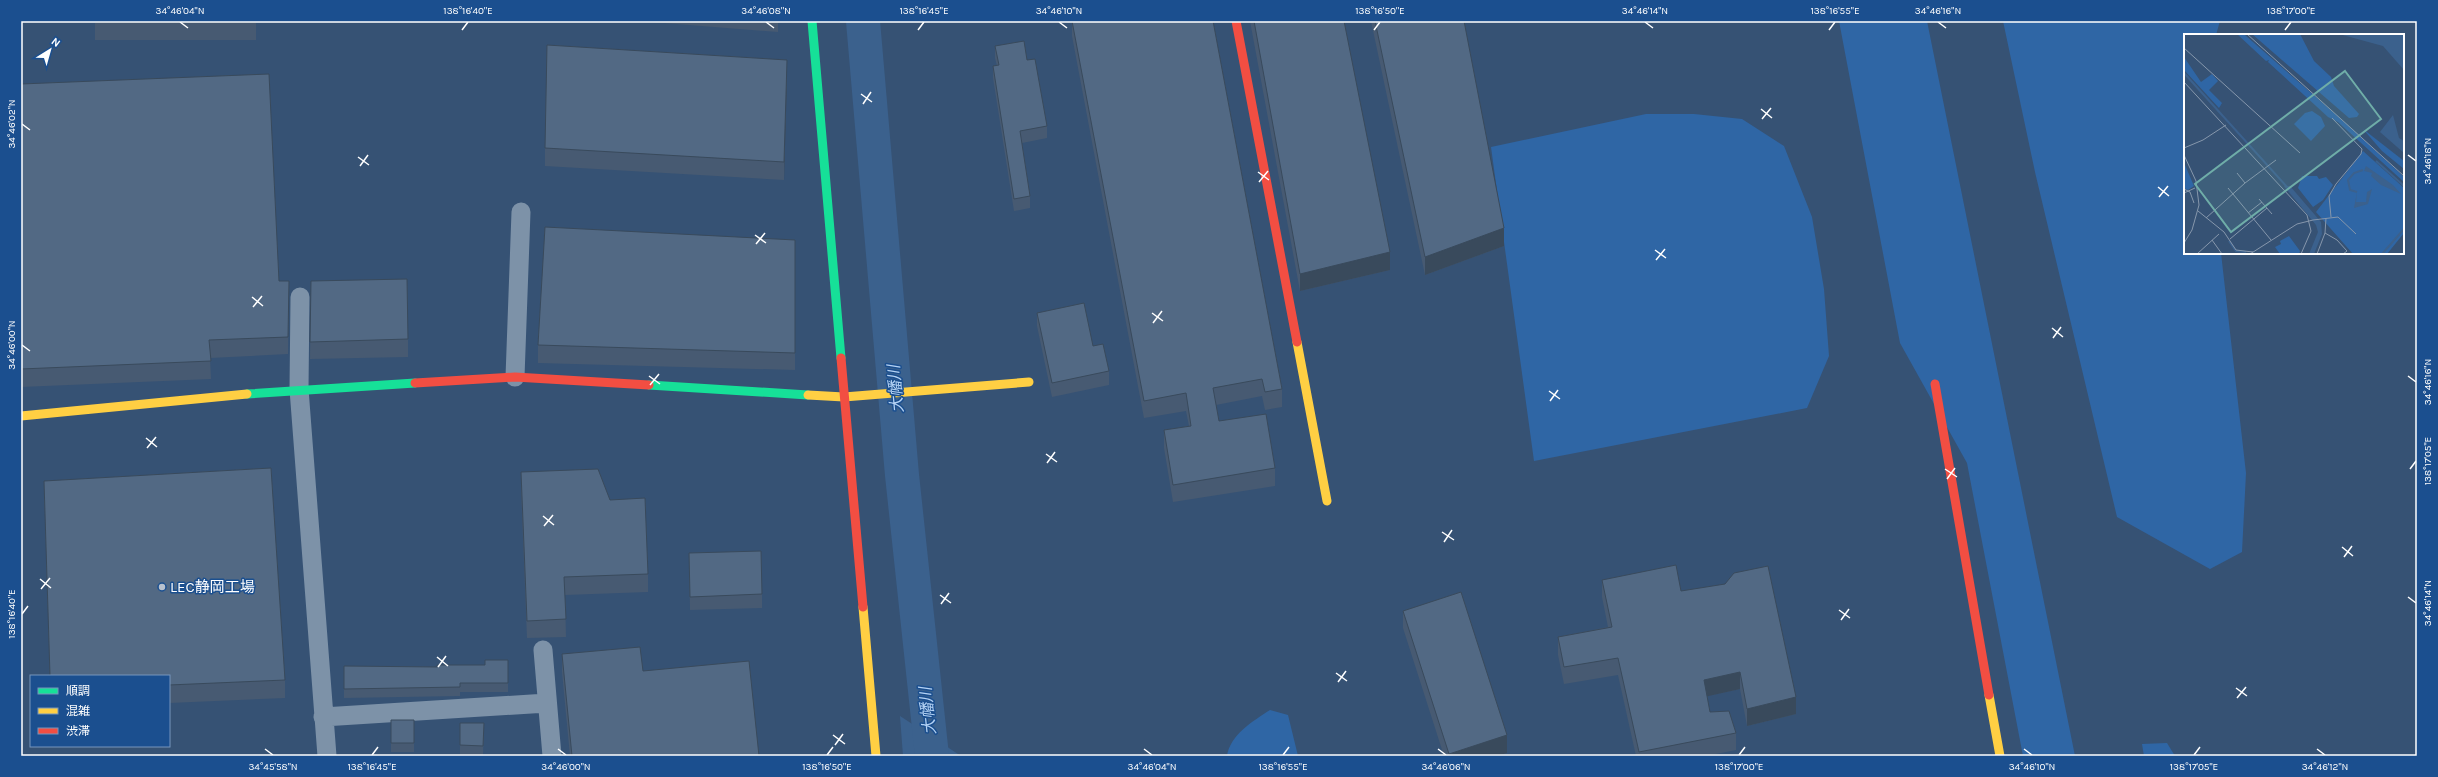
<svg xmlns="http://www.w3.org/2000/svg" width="2438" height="777" font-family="Karla,'Noto Sans JP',sans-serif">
	<rect width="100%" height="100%" fill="#365274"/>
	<path fill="#2f66a5" d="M1839 21H1927L2075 756H2023L1967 463 1900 343Z
		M2003 21H2220L2216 35H2185V253H2221L2246 473 2242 552 2210 569 2117 517 2035 172Z
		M1646 114H1694L1742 119 1784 146 1812 217 1824 289 1829 356 1807 408 1534 461 1491 147Z
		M1270 710 1288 715 1298 756H1227C1230 735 1253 721 1270 710Z
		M2167 743 2175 756H2144L2142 744Z"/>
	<path fill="#3b618d" d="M900 716 961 756H903Z"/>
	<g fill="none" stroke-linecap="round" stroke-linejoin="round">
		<path stroke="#3b618d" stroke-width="34" d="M863 21 902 475 932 756"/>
		<path stroke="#7d92a8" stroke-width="19" d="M300 297 299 389 327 756
			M515 377 521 212
			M543 650 552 756
			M323 717 547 703"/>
		<path stroke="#16e098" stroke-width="9" d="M812 21 841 358
			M649 385 808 395
			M247 394 415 383"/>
		<path stroke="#ffcf43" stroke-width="9" d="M1297 342 1327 501
			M808 395 844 397 1029 382
			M21 416 247 394
			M863 607 876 756
			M1989 695 2000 756"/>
		<path stroke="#f24e42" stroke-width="9" d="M1236 21 1297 342
			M841 358 863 607
			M415 383 515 377 649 385
			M1935 384 1989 695"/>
	</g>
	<path fill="#475a72" d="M95 21H256V40H95Z
		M639 21H778V32Z
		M1072 21H1213L1282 389V407L1265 410 1262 396 1216 405 1219 421 1275 468V486L1173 502 1164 448V430L1189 426 1186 411 1144 418 1072 36Z
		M1250 21H1344L1390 270 1300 291Z
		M1371 21H1464L1504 246 1425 275Z
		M995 46 1027 60 1047 126V138L1022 143 1030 196V208L1014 211 993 78V66H997L995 58Z
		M787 78 784 180 545 166V148Z
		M21 84 279 281H289L288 354 210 358 211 379 21 387Z
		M795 240V370L538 363V345Z
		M311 281 408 339V357L310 359Z
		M1037 313 1093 346 1109 371V385L1052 397 1037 326Z
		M521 472 610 500 648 574V592L565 595 566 637 527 638 521 490Z
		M44 481 285 680V698L169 703V676H50Z
		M689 553 762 594V608L690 610Z
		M1602 580 1681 591 1796 714 1747 726 1740 689 1707 696 1710 712 1736 733V750L1706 756H1636L1618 675 1564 684 1558 655V637L1608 627 1602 597Z
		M1403 611 1507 753 1497 756H1444L1403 628Z
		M562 654 643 671 759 756H570L562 672Z
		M508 660V692H460V696L344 698V666L437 667 485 665Z
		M391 720H414V752H391Z
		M460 723H484L483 755H460Z"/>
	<path fill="#394a5c" d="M787 60V78L784 180V162Z
		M1504 228V246L1425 275V257Z
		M1390 252V270L1300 291V274Z
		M1740 672V689L1704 697V680Z
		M1796 697V714L1747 726V709Z
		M1507 735V753L1497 756H1449V754Z"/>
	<path fill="#526984" stroke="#394a5c" d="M95 21H256V22H95Z
		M1072 21H1213L1282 389 1265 392 1262 379 1213 388 1219 421 1266 414 1275 468 1173 485 1164 430 1191 426 1186 393 1144 401Z
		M1254 21H1344L1390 252 1300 274Z
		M1375 21H1464L1504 228 1425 257Z
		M1024 41 1027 60 1035 59 1047 126 1020 131 1030 196 1014 199 993 66 999 65 995 46Z
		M547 45 787 60 784 162 545 148Z
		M269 74 279 281H289L288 337 209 340 211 361 21 369V84Z
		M545 227 795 240V353L538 345Z
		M407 279 408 339 310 342 311 281Z
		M1084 303 1093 346 1103 344 1109 371 1052 383 1037 313Z
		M271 468 285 680 169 685V676H50L44 481Z
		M598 469 610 500 645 498 648 574 564 577 566 619 527 621 521 472Z
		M761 551 762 594 690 597 689 553Z
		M1676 565 1681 591 1725 584 1734 573 1768 566 1796 697 1747 709 1740 672 1704 680 1710 712 1729 711 1736 733 1639 752 1618 658 1564 667 1558 637 1612 627 1602 580Z
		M1461 592 1507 735 1449 754 1403 611Z
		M640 647 643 671 749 661 759 756H572L562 654Z
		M485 660H508V683H460V687L344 689V666L437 667V665H485Z
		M391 720H414V743H391Z
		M460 723H484L483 746 460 745Z"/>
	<path fill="none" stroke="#fff" stroke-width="1.5" d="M180 22 188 28M766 22 774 28M1059 22 1067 28M1645 22 1653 28M1938 22 1946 28M462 30 468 22M918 30 924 22M1374 30 1380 22M1829 30 1835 22M2285 30 2291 22M861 94 872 102M863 104 871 92M1761 109 1772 118M1762 119 1771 108M22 124 30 130M2408 155 2416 161M358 157 369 165M360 166 368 155M1258 172 1269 180M1259 182 1268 171M2158 187 2169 196M2159 197 2168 186M755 235 766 243M756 244 765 233M1655 250 1666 258M1656 260 1665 249M252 297 263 306M253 307 262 296M1152 313 1163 321M1153 323 1162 311M2052 328 2063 337M2053 338 2061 327M22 345 30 351M649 376 660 384M2408 376 2416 382M650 385 659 374M1549 391 1560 399M1550 401 1558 390M146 438 157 447M147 448 156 437M1046 454 1057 462M1047 463 1055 452M1945 469 1957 477M2410 469 2416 461M1947 479 1955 468M543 516 554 525M544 526 553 515M1442 532 1454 540M1444 542 1452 530M2342 547 2353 556M2344 557 2352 546M40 579 51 588M41 589 50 578M940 595 951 603M2408 597 2416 603M941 604 949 593M1839 610 1850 618M22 614 28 606M1841 620 1849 609M437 657 448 666M438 667 446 656M1336 673 1347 681M1338 682 1346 671M2236 688 2247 696M2237 698 2246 687M833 735 845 744M835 745 843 734M265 749 273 755M558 749 566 755M1144 749 1152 755M1438 749 1446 755M2024 749 2032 755M2317 749 2325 755M372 755 378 747M827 755 833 747M1283 755 1289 747M1739 755 1745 747M2194 755 2200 747"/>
	<circle fill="#b9c2ce" stroke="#1b4f8f" stroke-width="1.5" cx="162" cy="587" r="4"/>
	<g text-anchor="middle" stroke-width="3" stroke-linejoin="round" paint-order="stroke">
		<g font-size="15" fill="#fff" stroke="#1b4f8f" text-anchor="start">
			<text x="170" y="592">LEC静岡工場</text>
		</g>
		<g font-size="16" font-style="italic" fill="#b5d3f5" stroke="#1b4f8f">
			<text transform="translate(895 389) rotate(-95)" y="6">大幡川</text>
			<text transform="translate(927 711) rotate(-96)" y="6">大幡川</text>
		</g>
	</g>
	<g transform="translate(2184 34)">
		<rect width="220" height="220" fill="#365274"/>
		<path d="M53 0 61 1 165 92 220 143V148L154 88 144 83 84 28 85 26 82 27ZM68 0H116L130 27 147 43 150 52 175 80 173 83 165 84ZM0 23 17 48 28 40 34 47 25 56 38 69 35 74 0 36ZM128 77 137 83 141 92 127 107 110 90 121 79ZM179 95 220 127V135L198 117ZM179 117 220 154V199L203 220H169L132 178ZM1 131 10 152 4 156 0 154ZM118 142H133L135 145 142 143 149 151 139 166 129 173 114 154ZM105 202 116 217 115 220H96L91 213 97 210 96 207Z" fill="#2f66a5"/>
		<path d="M155 0H220V36L199 12ZM209 81 215 104 220 107V119L196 98ZM182 132 209 151 217 160 197 151 187 142 188 139 180 137ZM100 152H106L137 188 138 200 130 220H125L134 198 132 191ZM188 155 184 170 170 174 173 158 172 168H182L183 158Z" fill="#3b618d"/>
		<path fill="none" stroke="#3b618d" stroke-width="2" d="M0 39 104 154M192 127 220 152M173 158 166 156 164 146 170 139 179 136M45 207 52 217 62 218M198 220 220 195"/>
		<path fill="none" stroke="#8697ac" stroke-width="1" d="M63 0 220 142M0 14 116 119M0 48 123 181 127 197 117 220M0 114 19 106 42 91M0 121 12 147 15 171 8 196 0 209M53 139 61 149M44 154 87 206M0 155 6 158 10 169M0 159 11 154M75 165 88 180M14 177 40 198 52 216 69 218M64 179 78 168M147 183 145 162 152 150 177 120 178 115 148 84M22 184 61 149 92 126M141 199 153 206 163 217 159 220M46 205 83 174M28 206 38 220M13 220 35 200M66 220 113 190 129 186 154 183 172 200M133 220 141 199 142 184"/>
		<path fill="#6fada8" fill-opacity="0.15" stroke="#6fada8" stroke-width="2" d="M161 37 197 85 47 198 11 150Z"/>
		<rect width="220" height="220" fill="none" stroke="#fff" stroke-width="2"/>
	</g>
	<rect width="2438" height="777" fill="none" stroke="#1b4f8f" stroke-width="44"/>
	<rect x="30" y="675" width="140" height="72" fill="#1b4f8f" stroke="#7695bc"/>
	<rect x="38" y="688" width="20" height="6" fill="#16e098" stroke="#7695bc"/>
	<text x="66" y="695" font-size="12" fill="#ffffff">順調</text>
	<rect x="38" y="708" width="20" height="6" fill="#ffcf43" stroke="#7695bc"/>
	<text x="66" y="715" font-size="12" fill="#ffffff">混雑</text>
	<rect x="38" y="728" width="20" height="6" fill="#f24e42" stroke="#7695bc"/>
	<text x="66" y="735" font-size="12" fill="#ffffff">渋滞</text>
	<g transform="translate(50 50) rotate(37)" stroke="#1b4f8f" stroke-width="3" paint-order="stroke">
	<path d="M0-3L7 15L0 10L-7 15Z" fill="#ffffff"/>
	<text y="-6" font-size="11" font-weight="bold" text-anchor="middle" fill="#ffffff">N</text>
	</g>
	<rect x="22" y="22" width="2394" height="733" fill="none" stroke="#fff" stroke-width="1.5"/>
	<g font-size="10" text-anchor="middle" fill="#fff">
		<text x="180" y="14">34°46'04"N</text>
		<text x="468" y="14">138°16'40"E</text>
		<text x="766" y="14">34°46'08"N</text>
		<text x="924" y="14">138°16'45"E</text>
		<text x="1059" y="14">34°46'10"N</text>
		<text x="1380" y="14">138°16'50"E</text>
		<text x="1645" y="14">34°46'14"N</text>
		<text x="1835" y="14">138°16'55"E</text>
		<text x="1938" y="14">34°46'16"N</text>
		<text x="2291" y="14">138°17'00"E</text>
		<text transform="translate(11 124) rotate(-90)" y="4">34°46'02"N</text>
		<text transform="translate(2427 161) rotate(-90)" y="4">34°46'18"N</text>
		<text transform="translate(11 345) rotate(-90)" y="4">34°46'00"N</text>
		<text transform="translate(2427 382) rotate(-90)" y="4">34°46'16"N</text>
		<text transform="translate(2427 461) rotate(-90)" y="4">138°17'05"E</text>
		<text transform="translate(2427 603) rotate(-90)" y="4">34°46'14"N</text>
		<text transform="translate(11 614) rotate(-90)" y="4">138°16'40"E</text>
		<text x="273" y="770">34°45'58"N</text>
		<text x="372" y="770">138°16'45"E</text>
		<text x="566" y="770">34°46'00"N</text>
		<text x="827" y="770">138°16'50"E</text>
		<text x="1152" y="770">34°46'04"N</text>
		<text x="1283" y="770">138°16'55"E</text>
		<text x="1446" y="770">34°46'06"N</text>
		<text x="1739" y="770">138°17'00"E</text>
		<text x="2032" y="770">34°46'10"N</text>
		<text x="2194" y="770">138°17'05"E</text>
		<text x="2325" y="770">34°46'12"N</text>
	</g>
</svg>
